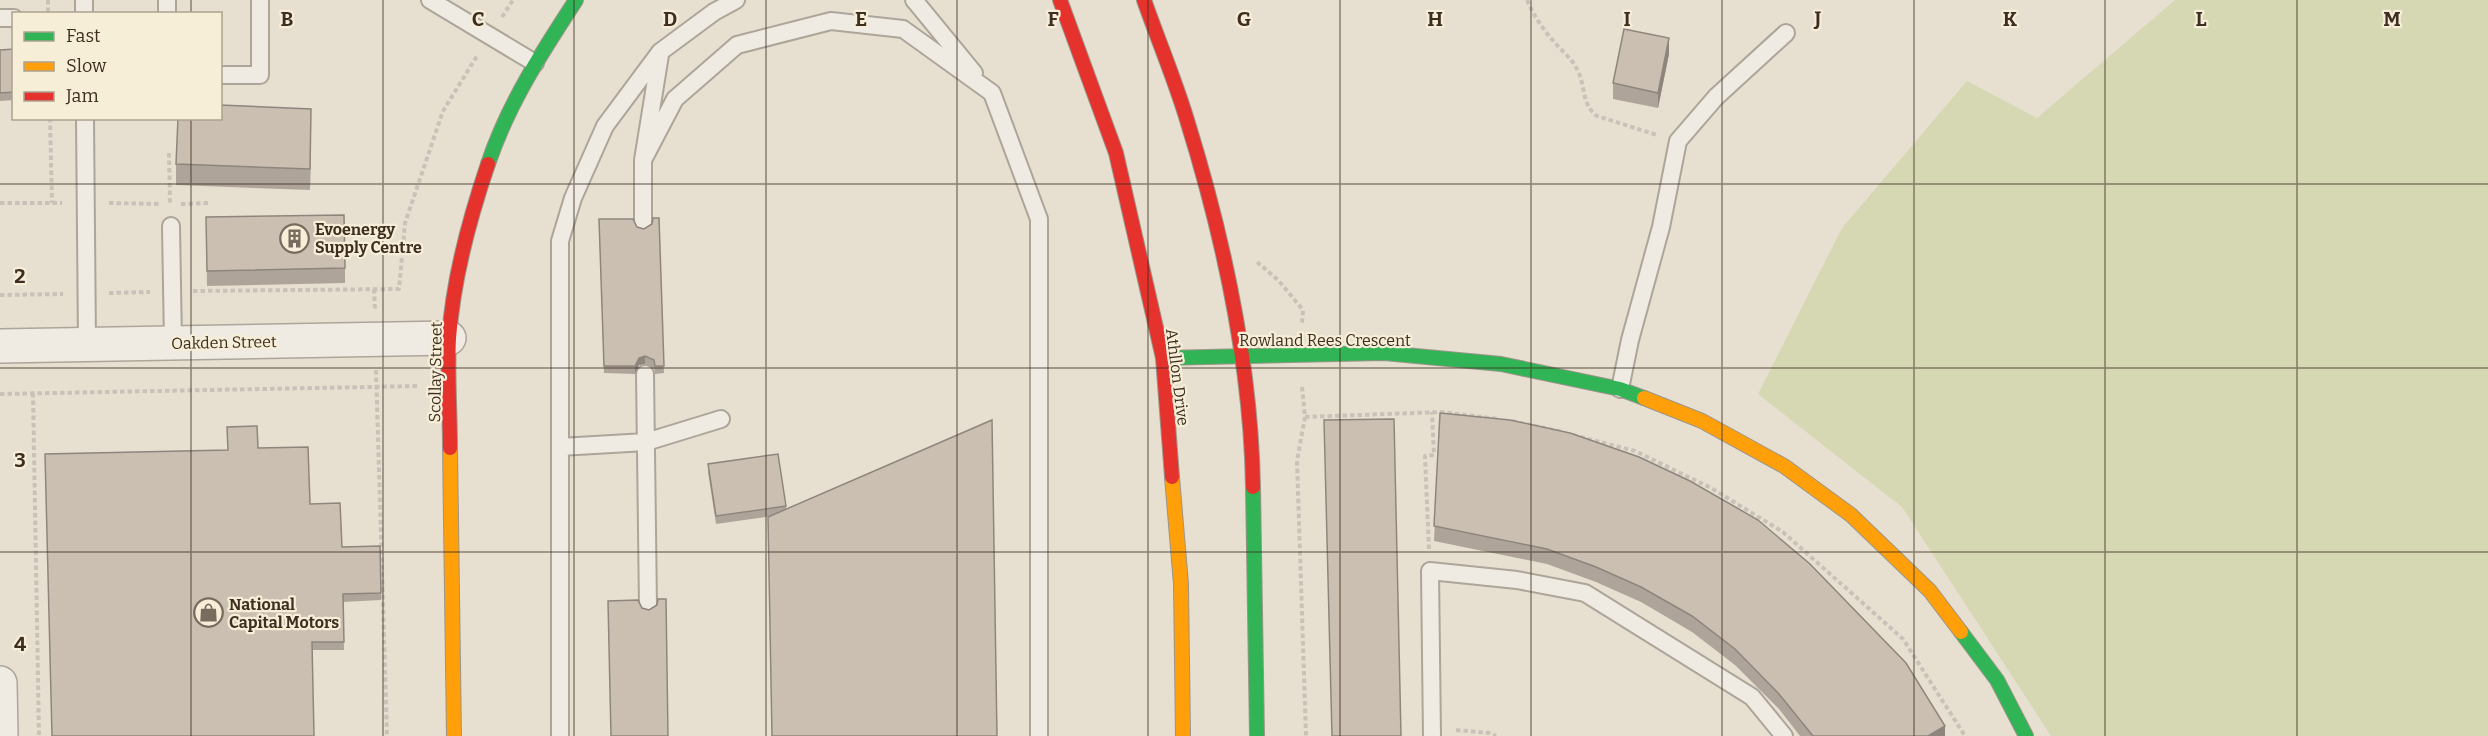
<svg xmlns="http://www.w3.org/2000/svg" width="2488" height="736" font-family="Bitter,serif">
	<rect width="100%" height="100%" fill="#e7e0d1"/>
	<path fill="#d6d7b3" d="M2175 0H2488V736H2051L1902 507 1758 394 1842 228 1967 81 2037 118Z"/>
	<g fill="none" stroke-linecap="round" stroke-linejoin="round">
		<defs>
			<path id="lane" d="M84 0V14
				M167 0V14
				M430 0 535 63
				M914 0 974 73
				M0 18H14
				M220 75H260V0
				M85 118 87 344
				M643 160 675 99 737 45 831 21 903 29 992 93 1039 219V736
				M171 226 173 343
				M643 226V160L660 55
				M645 374 648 607
				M1620 389 1630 340 1661 227 1678 141 1716 97 1786 33
				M560 447 646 442 721 419
				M560 736V241L573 198 605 126 660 52 714 12 736 0
				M1432 736 1430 571 1517 580 1585 593 1752 697 1784 736"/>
			<path id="street" d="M0 346 449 338
				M0 683 1 736"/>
			<path id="fast" d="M488 164C508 104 542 52 576 0
				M1163 358 1384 353 1501 364 1620 389 1644 398
				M1253 487 1257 736
				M1961 632 1997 680 2026 736"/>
			<path id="slow" d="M1644 398 1702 421 1784 466 1851 515 1930 591 1961 632
				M450 448 454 736
				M1172 477 1181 584 1183 736"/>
			<path id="jam" d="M1060 0 1116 153 1163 358 1172 477
				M1144 0C1158 40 1175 80 1187 120 1223 236 1251 365 1253 487
				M450 448C450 411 447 374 449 338 453 278 469 220 488 164"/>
		</defs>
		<use href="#lane" stroke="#ada599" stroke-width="20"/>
		<use href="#street" stroke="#ada599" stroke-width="36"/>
		<use href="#fast" stroke="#9c958a" stroke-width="16"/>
		<use href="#slow" stroke="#9c958a" stroke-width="16"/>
		<use href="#jam" stroke="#9c958a" stroke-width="16"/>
		<path stroke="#c8c2b9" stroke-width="4" stroke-dasharray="4.5 3" stroke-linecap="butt" d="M48 0V14
			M1527 0C1534 16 1544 31 1556 44 1563 52 1572 59 1577 69 1586 86 1581 104 1597 116L1657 135
			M502 17 513 0
			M50 118 52 203
			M169 153 170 203
			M0 203H62
			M109 203 161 204
			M181 204 209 203
			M1257 262 1278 280 1303 310 1302 323
			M374 289 375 309
			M193 291 399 289 405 223 443 111 477 56
			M109 293 150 292
			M0 295 63 294
			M376 370 387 736
			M1302 387 1305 417 1297 461 1306 736
			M33 393 39 736
			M0 394 419 386
			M1305 417 1441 412 1498 419
			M1512 421 1563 432
			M1573 435 1635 451 1711 488 1783 532 1903 639 1965 736
			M1429 549 1425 456 1434 455 1432 412
			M1456 730 1490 733 1496 736"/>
		<use href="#lane" stroke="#efebe3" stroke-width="16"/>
		<use href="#street" stroke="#efebe3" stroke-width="33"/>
		<use href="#fast" stroke="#30b455" stroke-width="14"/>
		<use href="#slow" stroke="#ff9f0a" stroke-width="14"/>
		<use href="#jam" stroke="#e5322d" stroke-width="14"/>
	</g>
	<path fill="#afa499" d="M14 49V100L0 101V50Z
		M1669 54 1658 108 1613 99V83Z
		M311 130 310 190 176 185V164Z
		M206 217 345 268V283L207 286Z
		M659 218 664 373 655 374 654 368 645 364 639 365 635 374 604 373 599 219 644 229Z
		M1440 413 1945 736H1800L1779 709 1735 665 1692 632 1641 602 1596 582 1547 564 1434 541Z
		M258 448 310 504 342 547 381 593V600L343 602 344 650H312L227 450Z
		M708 464 786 506V510L772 516 716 524 708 472Z"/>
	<path fill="#8e867d" d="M1669 38V54L1658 108V93Z
		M311 109V130L310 190V169Z
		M645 356V364L639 365 635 374V366L639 358Z
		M1945 726V736H1928Z"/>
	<path fill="#cbbfb2" stroke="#8e867d" stroke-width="1.5" d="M1624 29 1669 38 1658 93 1613 83Z
		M14 49V92L0 93V50Z
		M220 105 311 109 310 169 176 164 178 118H220Z
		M344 215 345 268 207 271 206 217Z
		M653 218H659L664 366H655L654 360 645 356 639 358 635 366H604L599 219H633L637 227 644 229 652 224Z
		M1440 413 1510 420 1570 433 1639 457 1690 481 1758 520 1810 564 1906 663 1945 726 1928 736H1813L1779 694 1735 649 1692 616 1641 587 1596 567 1547 549 1434 526Z
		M1394 419 1401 736H1332L1324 420Z
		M992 420 997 736H772L768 517Z
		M257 426 258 448 308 447 310 504 340 503 342 547 380 546 381 593 343 594 344 642H312L314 736H52L45 454 228 450 227 427Z
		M778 454 786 506 716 516 708 464Z
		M658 599H666L668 736H611L608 601 638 600 642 608 649 610 657 605Z"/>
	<path fill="none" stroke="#3d2e20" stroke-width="1.5" stroke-opacity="0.55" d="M191 0V14M383 0V736M574 0V736M766 0V736M957 0V736M1148 0V736M1340 0V736M1531 0V736M1722 0V736M1914 0V736M2105 0V736M2297 0V736M191 118V736M0 184H2488M0 368H2488M0 552H2488"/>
	<defs>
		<symbol id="building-ring" viewBox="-11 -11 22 22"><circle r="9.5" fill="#f7eed8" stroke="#786c5e" stroke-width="1.5"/><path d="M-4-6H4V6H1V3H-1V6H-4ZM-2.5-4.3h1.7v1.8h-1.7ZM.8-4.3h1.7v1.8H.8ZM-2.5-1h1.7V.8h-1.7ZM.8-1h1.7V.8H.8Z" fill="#786c5e"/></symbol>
		<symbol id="shop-ring" viewBox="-11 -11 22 22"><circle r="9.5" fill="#f7eed8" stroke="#786c5e" stroke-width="1.5"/><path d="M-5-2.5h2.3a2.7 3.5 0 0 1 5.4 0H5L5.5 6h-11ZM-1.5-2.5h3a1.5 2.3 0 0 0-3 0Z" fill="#786c5e"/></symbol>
	</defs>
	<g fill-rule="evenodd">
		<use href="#building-ring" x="278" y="222" width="33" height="33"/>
		<use href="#shop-ring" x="192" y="596" width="33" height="33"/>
	</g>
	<g text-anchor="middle" stroke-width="4.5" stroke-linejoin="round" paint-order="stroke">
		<g font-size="16" font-weight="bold" fill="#3d2e20" stroke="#f7eed8" text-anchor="start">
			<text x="315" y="235">Evoenergy<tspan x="315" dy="18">Supply Centre</tspan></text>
			<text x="229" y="610">National<tspan x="229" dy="18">Capital Motors</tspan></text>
		</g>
		<g font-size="16" fill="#3d2e20" stroke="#f7eed8">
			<text x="1325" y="346">Rowland Rees Crescent</text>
			<text transform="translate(224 342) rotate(-1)" y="6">Oakden Street</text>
			<text transform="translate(435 372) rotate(-89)" y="6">Scollay Street</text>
			<text transform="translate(1178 377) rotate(83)" y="6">Athllon Drive</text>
		</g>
	</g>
	<g font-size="20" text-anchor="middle" font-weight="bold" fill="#3d2e20" stroke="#f7eed8" stroke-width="4.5" stroke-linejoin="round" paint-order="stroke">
		<text x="287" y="26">B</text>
		<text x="478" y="26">C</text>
		<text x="670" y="26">D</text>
		<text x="861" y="26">E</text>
		<text x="1053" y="26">F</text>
		<text x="1244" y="26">G</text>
		<text x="1435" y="26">H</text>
		<text x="1627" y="26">I</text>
		<text x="1818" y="26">J</text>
		<text x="2010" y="26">K</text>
		<text x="2201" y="26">L</text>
		<text x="2392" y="26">M</text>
		<text x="20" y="283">2</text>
		<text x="20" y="467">3</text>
		<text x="20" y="651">4</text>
	</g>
	<rect x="12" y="12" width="210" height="108" fill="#f7eed8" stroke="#ada18e" stroke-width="1.5"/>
	<rect x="24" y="32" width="30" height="9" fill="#30b455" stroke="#ada18e" stroke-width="1.5"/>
	<text x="66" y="42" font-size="18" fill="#3d2e20">Fast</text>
	<rect x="24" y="62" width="30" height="9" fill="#ff9f0a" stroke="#ada18e" stroke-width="1.5"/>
	<text x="66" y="72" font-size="18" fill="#3d2e20">Slow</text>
	<rect x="24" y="92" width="30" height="9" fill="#e5322d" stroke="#ada18e" stroke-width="1.5"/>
	<text x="66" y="102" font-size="18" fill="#3d2e20">Jam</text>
</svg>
